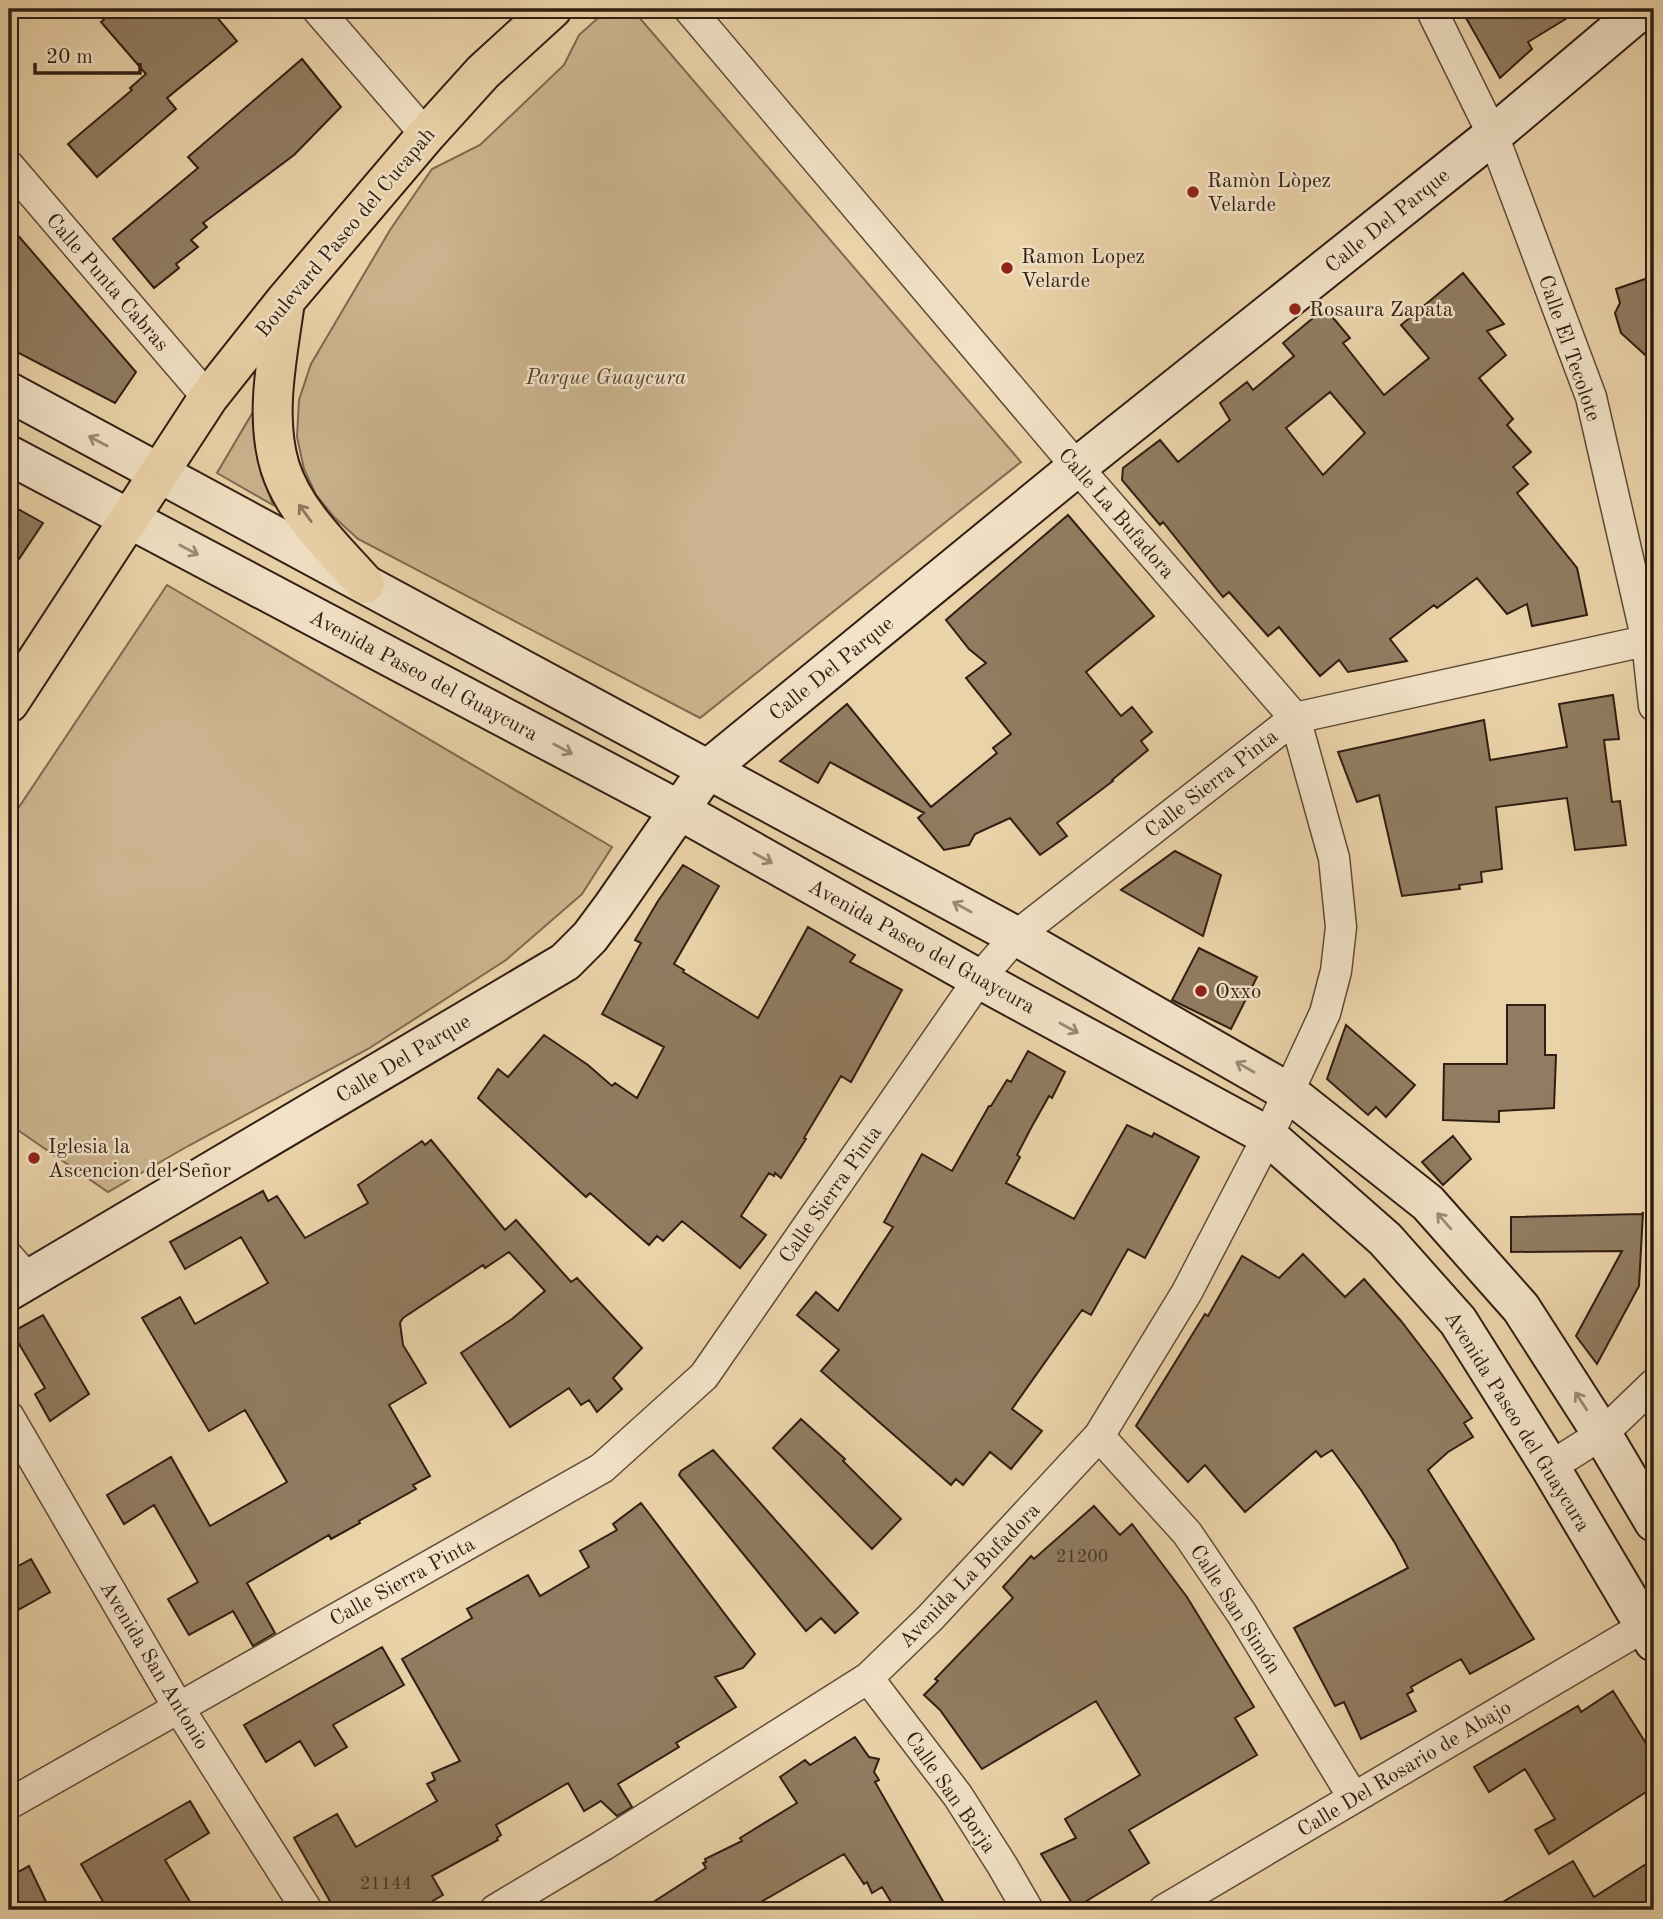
<svg xmlns="http://www.w3.org/2000/svg" width="1663" height="1919" font-family="'Old Standard TT',serif">
	<rect width="100%" height="100%" fill="#ebd3a9"/>
	<filter id="stains"><feTurbulence type="fractalNoise" baseFrequency=".00286" numOctaves="4"/><feColorMatrix values="0 0 0 0 .2 0 0 0 0 .09 0 0 0 0 .02 0 0 0 .5 -.17"/></filter>
	<radialGradient id="worn" r=".72"><stop offset=".6" stop-color="#630" stop-opacity="0"/><stop offset="1" stop-color="#630" stop-opacity=".3"/></radialGradient>
	<path fill="#cbb48f" stroke="#7e6950" stroke-width="2" d="M608 9H632L1021 462 700 718 358 539 334 517 316 495 304 469 297 437 299 400 311 364 390 230 432 169 480 145 564 65 579 35Z
		M257 405 255 445 263 477 273 505 217 473Z
		M167 585 612 847 582 894 506 960 368 1049 188 1146 108 1192 9 1124V822Z"/>
	<path fill="#917c61" stroke="#301e12" stroke-width="2" fill-rule="evenodd" d="M116 9H210L237 41 167 98 176 109 97 177 68 144 132 90 130 88 146 74 101 22Z
		M1461 9H1582L1528 42 1532 49 1500 78Z
		M302 59 341 107 294 155 203 223 207 227 191 240 198 247 176 264 179 268 154 288 113 239 198 168 188 157Z
		M9 225 136 372 115 403 9 348Z
		M1463 273 1504 324 1487 331 1506 355 1479 378 1513 419 1507 425 1531 452 1513 467 1528 484 1517 493 1577 568 1587 615 1532 626 1527 604 1507 614 1477 578 1437 608 1434 605 1390 639 1407 661 1348 672 1339 660 1320 676 1279 627 1268 636 1229 592 1223 597 1163 522 1160 525 1122 480 1123 468 1160 440 1178 462 1230 420 1220 403 1247 382 1253 390 1294 356 1283 343 1325 308 1350 338 1343 343 1384 395 1429 358 1401 325ZM1330 392 1365 433 1323 475 1286 428Z
		M1654 276V363L1621 333 1615 313 1620 303 1616 289Z
		M9 504 43 523 9 574Z
		M1068 515 1154 616 1086 672 1121 716 1132 707 1152 732 1141 741 1148 750 1112 780 1113 781 1057 823 1067 836 1040 855 1010 818 975 834 969 845 944 850 918 818 924 813 830 762 818 783 780 761 847 704 931 807 997 753 993 748 1011 734 966 678 986 663 969 649 946 620Z
		M1613 695 1619 739 1604 740 1612 802 1620 801 1626 845 1575 850 1567 798 1496 807 1502 869 1481 872 1482 882 1459 885 1460 889 1402 896 1379 795 1357 802 1338 752 1484 720 1490 760 1567 747 1559 704Z
		M1175 851 1221 875 1203 936 1121 890Z
		M683 865 719 886 674 964 684 970 683 972 758 1018 808 927 855 955 850 962 902 990 851 1082 841 1076 804 1138 806 1139 781 1178 775 1173 774 1176 769 1173 741 1216 766 1235 740 1268 682 1221 663 1241 657 1236 649 1245 590 1193 586 1197 478 1098 498 1069 508 1077 544 1035 588 1065 612 1086 615 1083 637 1098 664 1047 602 1014 641 943 635 940 658 901Z
		M1199 948 1257 977 1231 1029 1172 1000Z
		M1507 1005H1545V1055H1556L1554 1108 1499 1111V1122L1443 1120 1444 1064H1507Z
		M1346 1025 1415 1085 1386 1117 1376 1107 1368 1115 1327 1079Z
		M1028 1051 1065 1072 1052 1098 1049 1096 1031 1128 1017 1155 1020 1157 1006 1183 1074 1219 1127 1125 1152 1137 1154 1133 1199 1157 1145 1258 1128 1249 1091 1315 1082 1310 1012 1409 1042 1431 1011 1469 990 1452 963 1485 956 1479 951 1485 821 1371 839 1350 797 1315 816 1292 838 1311 893 1227 884 1222 922 1154 952 1171 989 1106H991L1007 1080 1011 1082Z
		M1453 1136 1471 1159 1443 1185 1422 1162Z
		M431 1140 505 1230 516 1220 571 1282 577 1278 642 1348 613 1378 622 1389 597 1412 589 1400 581 1405 569 1388 510 1427 461 1353 512 1319 545 1291 509 1252 485 1268 483 1265 403 1318 400 1323 403 1345 426 1383 389 1405 430 1476 413 1485 416 1489 359 1521 360 1523 331 1539 329 1535 247 1583 275 1633 253 1646 233 1611 189 1635 168 1599 198 1582 154 1505 124 1524 107 1495 171 1457 210 1526 287 1482 245 1410 209 1431 142 1318 180 1297 195 1324 268 1283 241 1237 185 1269 170 1242 263 1191 268 1201 277 1196 305 1238 368 1203 358 1185 422 1141 425 1145Z
		M1643 1212 1639 1286 1597 1364 1576 1336 1622 1251 1511 1252V1217L1642 1214Z
		M1303 1254 1345 1297 1364 1279 1401 1321 1438 1369 1472 1418 1464 1423 1473 1437 1448 1452 1428 1470 1534 1639 1470 1674 1461 1659 1411 1687 1413 1691 1407 1694 1416 1711 1361 1739 1344 1702 1335 1706 1294 1628 1408 1568 1395 1543 1361 1490 1332 1450 1321 1457 1316 1451 1245 1512 1205 1465 1188 1482 1136 1426 1205 1314 1208 1316 1242 1256 1279 1278Z
		M43 1315 89 1394 50 1421 35 1394 45 1388 12 1332Z
		M801 1419 845 1459 843 1461 901 1519 872 1549 773 1448Z
		M713 1450 858 1613 835 1633 821 1618 806 1631 679 1475 681 1471Z
		M641 1503 755 1654 743 1668 715 1677 736 1707 676 1743 679 1747 618 1784 632 1807 617 1816 601 1801 584 1811 568 1783 496 1825 501 1835 497 1838 498 1840 432 1876 443 1895 417 1910H335L294 1838 337 1814 356 1847 437 1801 427 1784 435 1780 432 1773 460 1761 402 1659 472 1618 467 1609 528 1575 540 1596 589 1567 580 1551 617 1530 613 1524Z
		M1094 1506 1120 1535 1132 1524 1187 1597 1254 1707 1235 1718 1257 1755 1129 1830 1149 1863 1075 1908 1041 1854 1076 1838 1065 1819 1140 1775 1096 1701 982 1769 940 1710 924 1695 938 1681 935 1679 1013 1598 1003 1587 1031 1556 1034 1559Z
		M31 1559 50 1592 9 1615V1571Z
		M382 1647 404 1685 333 1725 347 1747 315 1766 300 1741 266 1762 244 1725Z
		M1613 1691 1654 1756V1787L1549 1854 1535 1830 1555 1819 1525 1769 1489 1792 1474 1767 1578 1706 1581 1712Z
		M855 1737 869 1757 879 1759 874 1772 879 1780 875 1782 948 1910H896L882 1887 872 1893 867 1882 864 1884 844 1854 747 1910H641L706 1868 703 1863 706 1862 705 1859 742 1841 740 1838 797 1803 780 1777 805 1760 810 1765Z
		M190 1801 209 1833 165 1860 195 1910H108L81 1864Z
		M1654 1859V1910H1489L1573 1861 1594 1897Z
		M29 1866 50 1910H9V1877Z"/>
	<g fill="none" stroke-linecap="round" stroke-linejoin="round">
		<defs>
			<path id="lane" d="M9 1247 35 1276"/>
			<path id="street" d="M317 9 426 135
				M1431 9 1493 135 1591 397 1647 641 1654 706
				M9 166 208 398
				M9 1417 178 1707 307 1910
				M1099 1436 1187 1533 1242 1614 1353 1797
				M1550 1467 1602 1434 1654 1384
				M868 1678 958 1796 1002 1865 1028 1910
				M9 1804 602 1468 704 1376 979 979 1016 936 1295 718 1654 639
				M495 1910 602 1846 868 1678 930 1618 1099 1436 1187 1292 1268 1136 1325 1013 1336 971 1341 927 1334 858 1295 718 1077 467 689 9
				M1164 1910 1645 1626"/>
			<path id="secondary" d="M9 392 1016 936 1288 1092 1428 1203 1521 1308 1602 1434 1654 1522
				M9 455 679 810 979 979 1268 1136 1385 1239 1458 1321 1550 1467 1654 1642
				M9 1291 565 962 590 937 613 906 708 769 1077 467 1493 135 1642 9"/>
			<path id="primary" d="M285 301C278 354 264 415 280 467 294 512 334 549 365 584
				M9 703 208 398 285 301 426 135 483 72 552 9"/>
		</defs>
		<use href="#lane" stroke="#5f4b38" stroke-width="19"/>
		<use href="#street" stroke="#5f4b38" stroke-width="33"/>
		<use href="#secondary" stroke="#301e12" stroke-width="42"/>
		<use href="#primary" stroke="#301e12" stroke-width="42"/>
		<use href="#lane" stroke="#f2e2c7" stroke-width="16"/>
		<use href="#street" stroke="#f2e2c7" stroke-width="30"/>
		<use href="#secondary" stroke="#f2e2c7" stroke-width="38"/>
		<use href="#primary" stroke="#ebd3a9" stroke-width="38"/>
	</g>
	<defs><path id="oneway-shaft" d="M-6 0H5M1.5-3L5.5 0L1.5 3" fill="none" stroke-width="1.6" stroke-linecap="round" stroke-linejoin="round" transform="scale(1.75)"/></defs>
	<g stroke="#9b8a76">
		<use href="#oneway-shaft" transform="translate(98 441) rotate(-152)"/>
		<use href="#oneway-shaft" transform="translate(189 550) rotate(28)"/>
		<use href="#oneway-shaft" transform="translate(563 749) rotate(28)"/>
		<use href="#oneway-shaft" transform="translate(763 858) rotate(29)"/>
		<use href="#oneway-shaft" transform="translate(962 907) rotate(-151)"/>
		<use href="#oneway-shaft" transform="translate(1069 1028) rotate(29)"/>
		<use href="#oneway-shaft" transform="translate(1245 1067) rotate(-150)"/>
		<use href="#oneway-shaft" transform="translate(1444 1221) rotate(-131)"/>
		<use href="#oneway-shaft" transform="translate(1581 1401) rotate(-123)"/>
	</g>
	<use stroke="#8e785e" href="#oneway-shaft" transform="translate(305 513) rotate(-126)"/>
	<g fill="#8f2418" stroke="#f2e2c7" stroke-width="2.5">
		<circle cx="1193" cy="192" r="7"/>
		<circle cx="1007" cy="268" r="7"/>
		<circle cx="1295" cy="309" r="7"/>
		<circle cx="1201" cy="991" r="7"/>
		<circle cx="34" cy="1158" r="7"/>
	</g>
	<g text-anchor="middle" stroke-width="5" stroke-linejoin="round" paint-order="stroke">
		<g font-size="18" fill="#483626">
			<text x="1082" y="1562">21200</text>
			<text x="386" y="1889">21144</text>
		</g>
		<g font-size="21" fill="#301e12" stroke="#f2e2c7" text-anchor="start">
			<text x="1207" y="187">Ramòn Lòpez<tspan x="1207" dy="24">Velarde</tspan></text>
			<text x="1021" y="263">Ramon Lopez<tspan x="1021" dy="24">Velarde</tspan></text>
			<text x="1309" y="316">Rosaura Zapata</text>
			<text x="1215" y="998">Oxxo</text>
			<text x="48" y="1153">Iglesia la<tspan x="48" dy="24">Ascencion del Señor</tspan></text>
		</g>
		<g font-size="21" fill="#301e12" stroke="#f2e2c7">
			<text transform="translate(1387 220) rotate(-39)" y="7">Calle Del Parque</text>
			<text transform="translate(345 232) rotate(-50)" y="7">Boulevard Paseo del Cucapah</text>
			<text transform="translate(108 282) rotate(49)" y="7">Calle Punta Cabras</text>
			<text transform="translate(1570 348) rotate(71)" y="7">Calle El Tecolote</text>
			<text transform="translate(1117 513) rotate(49)" y="7">Calle La Bufadora</text>
			<text transform="translate(831 668) rotate(-39)" y="7">Calle Del Parque</text>
			<text transform="translate(424 675) rotate(28)" y="7">Avenida Paseo del Guaycura</text>
			<text transform="translate(1211 783) rotate(-38)" y="7">Calle Sierra Pinta</text>
			<text transform="translate(922 946) rotate(29)" y="7">Avenida Paseo del Guaycura</text>
			<text transform="translate(403 1058) rotate(-31)" y="7">Calle Del Parque</text>
			<text transform="translate(830 1194) rotate(-55)" y="7">Calle Sierra Pinta</text>
			<text transform="translate(1518 1421) rotate(58)" y="7">Avenida Paseo del Guaycura</text>
			<text transform="translate(969 1575) rotate(-46)" y="7">Avenida La Bufadora</text>
			<text transform="translate(402 1581) rotate(-29)" y="7">Calle Sierra Pinta</text>
			<text transform="translate(1236 1609) rotate(57)" y="7">Calle San Simón</text>
			<text transform="translate(155 1665) rotate(59)" y="7">Avenida San Antonio</text>
			<text transform="translate(1404 1768) rotate(-31)" y="7">Calle Del Rosario de Abajo</text>
			<text transform="translate(951 1792) rotate(55)" y="7">Calle San Borja</text>
		</g>
		<g font-size="21" font-style="italic" fill="#574431" stroke="#f2e2c7">
			<text x="606" y="384">Parque Guaycura</text>
		</g>
	</g>
	<rect width="1663" height="1919" fill="none" stroke="#ebd3a9" stroke-width="35"/>
	<rect x="10" y="10" width="1642" height="1898" fill="none" stroke="#301e12" stroke-width="3.5"/>
	<rect x="18" y="18" width="1628" height="1884" fill="none" stroke="#301e12" stroke-width="2"/>
	<path d="M35 63v10h105v-10" fill="none" stroke="#301e12" stroke-width="3.5"/>
	<text x="46" y="63" font-size="21" fill="#301e12" stroke="#f2e2c7" stroke-width="5" paint-order="stroke">20 m</text>
	<rect width="100%" height="100%" filter="url(#stains)"/>
	<rect width="100%" height="100%" fill="url(#worn)"/>
</svg>
